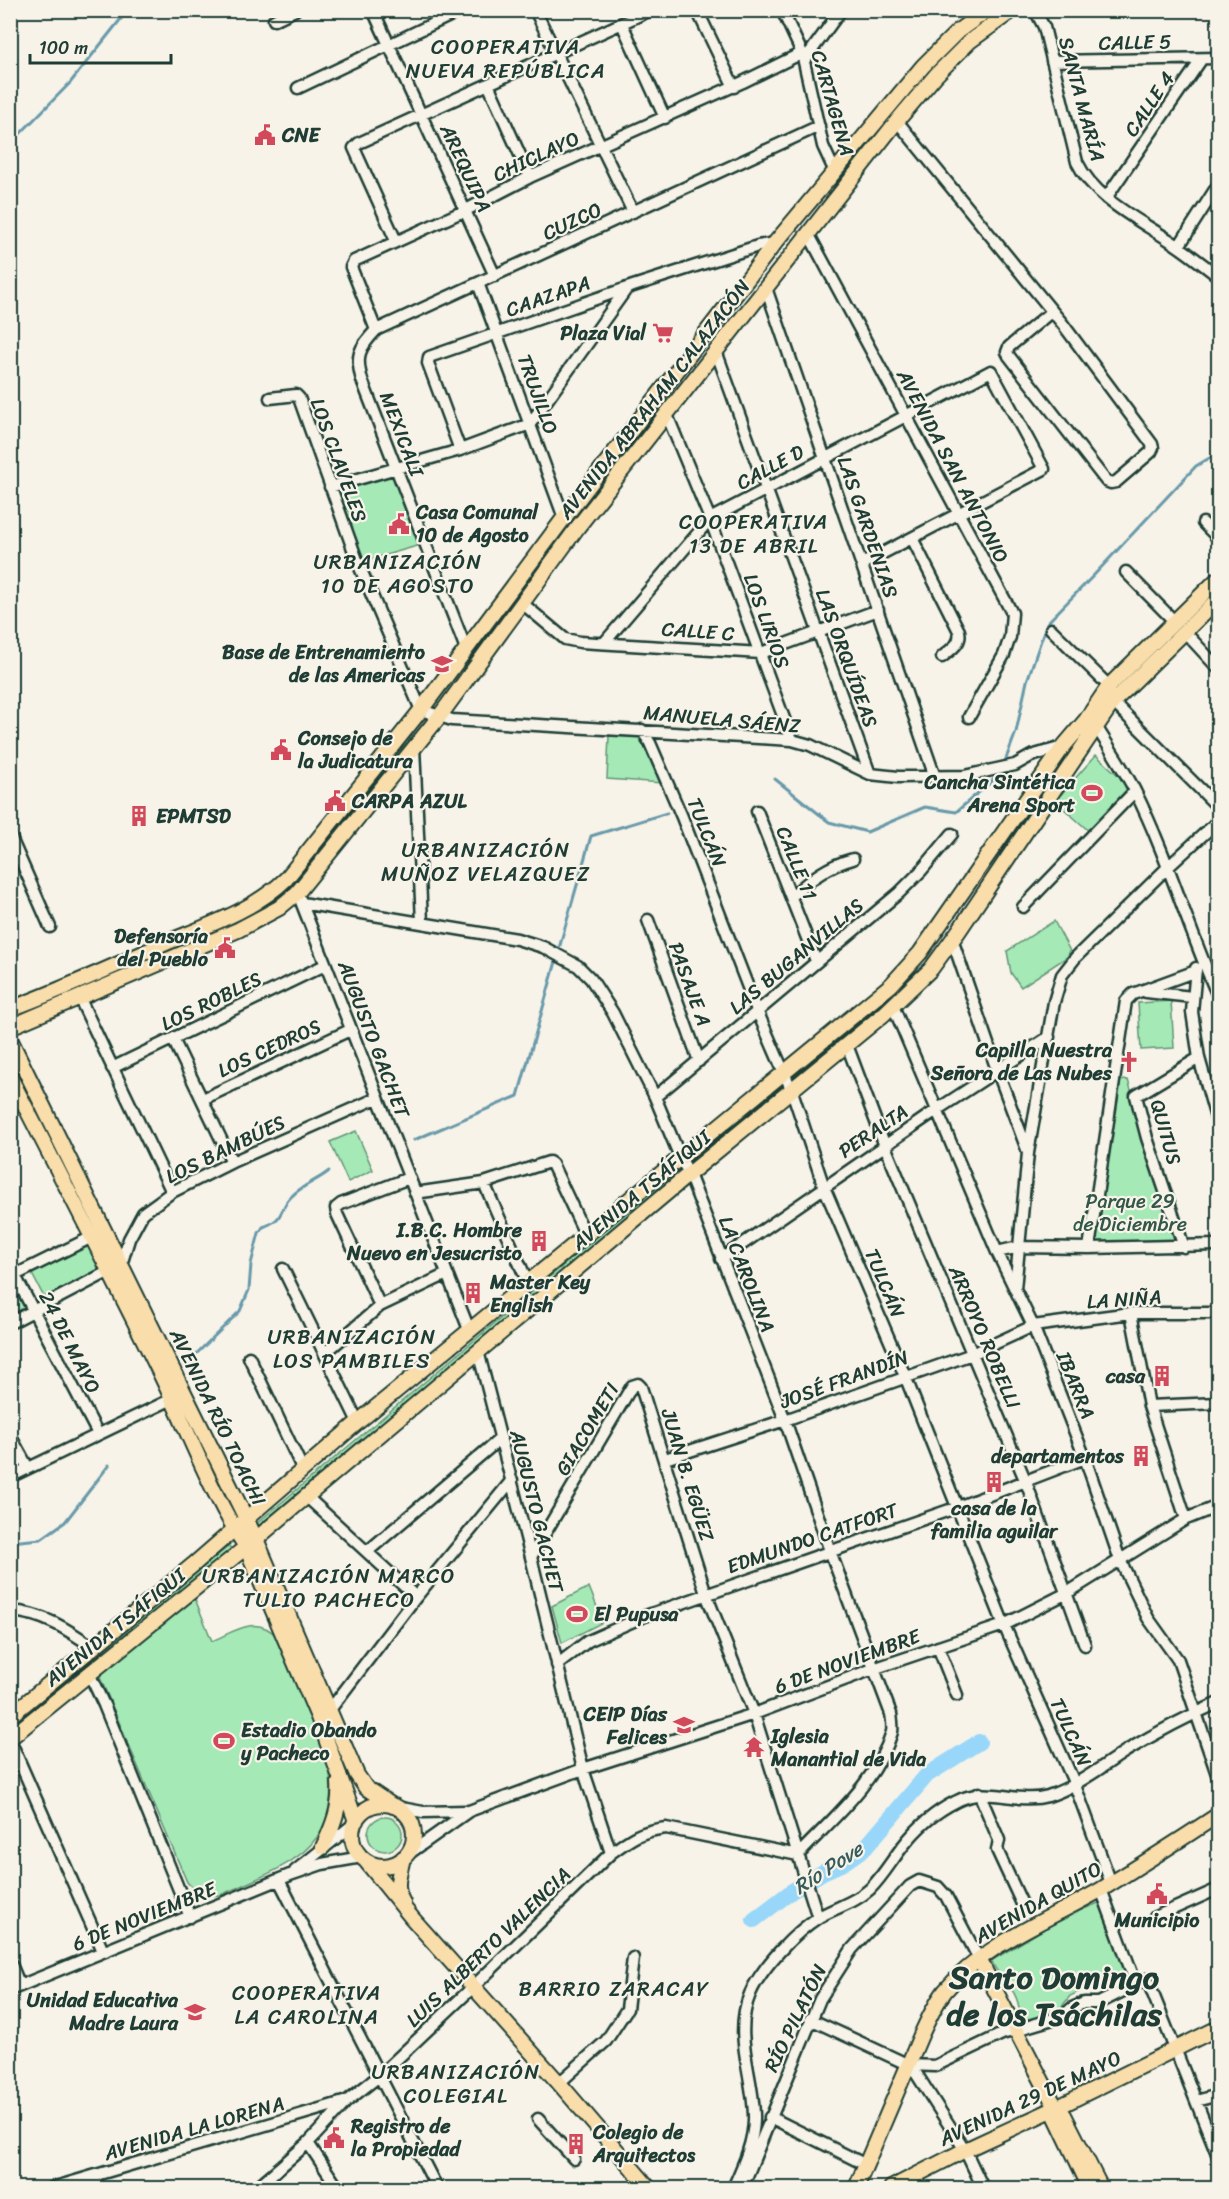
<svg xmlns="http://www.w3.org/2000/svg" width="1229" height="2199" font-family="Sriracha,sans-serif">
	<rect width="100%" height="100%" fill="#f7f3e8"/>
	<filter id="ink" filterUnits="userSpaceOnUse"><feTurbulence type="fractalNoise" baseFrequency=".0167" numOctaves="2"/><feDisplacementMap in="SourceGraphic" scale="12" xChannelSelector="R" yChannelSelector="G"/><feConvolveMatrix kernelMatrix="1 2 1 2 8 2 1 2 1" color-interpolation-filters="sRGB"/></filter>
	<g filter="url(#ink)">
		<path fill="#a5eab6" stroke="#629475" stroke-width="1.5" d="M396 468 424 544 358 563 330 487Z
			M409 736 412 738 331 842 289 890 278 899 211 934 13 1020 11 1016 138 960 286 888 327 840Z
			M609 736 642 737 662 783 607 779Z
			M1096 755 1130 786 1089 831 1055 801Z
			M1054 921 1070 951 1067 957 1021 987 1011 973 1007 951Z
			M1171 1001 1174 1048 1141 1050 1138 1003Z
			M10 1054 115 1263 112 1265 11 1063Z
			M1128 1080 1178 1247 1089 1248 1114 1081Z
			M356 1131 373 1170 348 1182 330 1142Z
			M680 1167 683 1170 258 1526 256 1524Z
			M89 1244 103 1271 46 1301 31 1272Z
			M14 1279 30 1311 11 1320V1281Z
			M1213 1329H1218V1389H1214Z
			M229 1546 232 1550 11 1731V1725Z
			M589 1587 603 1622 562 1643 552 1606Z
			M195 1599 212 1641C235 1631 257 1614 277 1637L328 1760C344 1850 288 1865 220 1895 206 1896 196 1893 187 1882L99 1675Z
			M368 1834a17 17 0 1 1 34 0a17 17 0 1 1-34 0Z
			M1101 1902 1129 1974 1100 1989 1089 1987 1070 1996 1060 2009 1030 2022 1020 2014C1017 1986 1003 1984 991 1961L1062 1918Z"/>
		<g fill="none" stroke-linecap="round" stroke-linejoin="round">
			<path stroke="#6899aa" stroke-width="3" d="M10 144 70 83 128 10
				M1004 764 1016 732 1027 681 1047 623 1095 574 1196 466 1218 453
				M775 779 829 822 867 832 925 807 956 812 999 775 1001 770
				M558 952 591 836 667 813
				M414 1140 518 1096 557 958
				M185 1365 240 1311 249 1290 251 1264 259 1233 263 1227C287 1218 278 1209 292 1196 302 1185 317 1181 329 1171
				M10 1542 41 1539 65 1522 109 1465"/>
			<path stroke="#98d7f9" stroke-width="16" d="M754 1920 792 1891 823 1872 843 1863 865 1848 927 1775 979 1742"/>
			<defs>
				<path id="minor" d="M373 10 495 276
					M535 10 633 212
					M697 10 734 87
					M782 10 802 53 823 146 835 172
					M1033 10 1037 14 1044 27 1077 162C1095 199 1136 218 1169 240 1186 251 1202 264 1218 276
					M274 20 295 10
					M622 24 665 118
					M804 61 841 10
					M1052 61 1218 58
					M488 84 530 177
					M298 88 462 10
					M897 121 1052 311 1062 323 1152 444 1153 448 1151 452 1116 482 1111 483 1106 481 1009 356 1007 352 1009 347 1052 311
					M1106 198 1201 60
					M809 235 1012 613 1010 637 1004 655 969 717
					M396 241 354 148 359 143 651 10
					M1179 246 1218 185
					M478 283 564 518
					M766 288 935 777
					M376 330 351 267 354 261 466 210 530 177 743 82 802 53
					M716 351 870 774
					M270 398 296 395 299 398 358 563 421 710 452 720 792 740 810 745 870 774 898 777 965 776 1015 765 1031 756 1063 747
					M667 415 710 519 792 740
					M460 450 428 363 429 357 627 288 758 246 775 243
					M330 487 460 450 530 424 627 288
					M1203 523 1218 538
					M912 538 959 631C962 644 951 649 942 657
					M1126 572 1175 622
					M522 603 565 639 580 642 761 653 878 610
					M1051 629 1109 686
					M1184 631 1218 668
					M604 643 710 519 991 371 1044 469 862 564
					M466 649 362 380C355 356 359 348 376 330L819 126
					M1113 702 1218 807
					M1097 728C1110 749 1124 769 1135 791 1168 857 1188 929 1218 996
					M642 730 650 743 682 817 758 1013 792 1091 824 1187 905 1376 1004 1625 1073 1780 1111 1883
					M414 747 422 922
					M757 811 816 961
					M10 836 50 927
					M792 896C811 879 827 866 853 859
					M300 899 470 1332
					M302 903 517 939 543 947 578 966 591 979 613 1013 655 1097 680 1157 689 1174 785 1420 830 1551 891 1714C892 1720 893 1727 892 1732 877 1782 832 1819 798 1855
					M1023 907 1135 791
					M648 920 699 1061
					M952 939 997 1070 1028 1152
					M1196 968 1192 1012 1199 1058 1218 1125
					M1146 992 1192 997
					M79 997 172 1192
					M893 1006 997 1252 1033 1326 1085 1458 1120 1560 1148 1618 1178 1660 1218 1777
					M173 1039 232 1162
					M847 1045 885 1146 1026 1482 1085 1645
					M112 1068 325 965
					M655 1097 899 893 921 871 952 834
					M203 1099 350 1030
					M484 1183 528 1283
					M415 1193 484 1183 549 1162 552 1164 586 1236
					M1184 1247 1147 1138 1136 1096 1199 1058
					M1089 1248 1126 1001 1133 994 1196 971
					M997 1252 1019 1247 1089 1248 1218 1245
					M721 1259 938 1109 1049 1037
					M10 1266 98 1434
					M283 1269 358 1422
					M11 1277 92 1237
					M1015 1289 1028 1153 1054 1002 1062 975 1076 957 1168 867 1218 821
					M380 1306 337 1214 336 1208 341 1204 409 1178
					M1131 1313 1149 1406 1186 1519
					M10 1323 121 1265 129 1239 143 1213 172 1192 232 1162 377 1098
					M478 1351 531 1557 583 1769 611 1853
					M325 1353 380 1306 447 1274
					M249 1357 303 1470
					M1149 1406 1218 1403
					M10 1435 28 1468
					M665 1459 785 1420 972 1354 1033 1326 1131 1313H1218
					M10 1477 172 1399
					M307 1497 416 1597
					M368 1551 501 1438
					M531 1557 632 1386 638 1384 641 1387 706 1594 754 1714 818 1918
					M10 1611C43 1613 67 1629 93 1647
					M938 1647 957 1695
					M557 1665 588 1641 645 1616 958 1507 1085 1458
					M89 1673 104 1705 190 1917
					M329 1711 416 1597 512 1480
					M10 1740 103 1951
					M979 1793 999 1840 997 1850 1023 1906
					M396 1807 423 1812 466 1811
					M407 1855 469 1811 583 1769 754 1714 873 1669 1004 1625 1067 1593 1186 1519 1218 1506
					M295 1871 355 1823
					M279 1880 437 2188
					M1101 1889 1136 1984
					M1155 1917 1218 1889
					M10 1962 20 1986
					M10 1990 290 1875 322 1864 362 1857
					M810 2019 909 2065 914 2070 965 2150 983 2188
					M909 2065 935 2066 1002 2034 1063 2016 1072 2008 1084 2003H1099L1147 1979 1218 2156
					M559 2083 606 2041 627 2009 633 1958
					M1196 2101 1218 2095
					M770 2117 866 2165
					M538 2119 574 2159
					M308 2143 338 2188
					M92 2177 99 2188
					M52 2188 347 2101
					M256 2188 308 2143 347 2101 379 2076 473 1987 611 1853C631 1838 641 1831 666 1828L798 1855
					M733 2188C743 2166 755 2140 754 2115 753 2074 733 2035 750 1994 761 1968 795 1932 819 1917 836 1907 855 1903 870 1889 883 1876 892 1860 903 1846 917 1828 935 1812 955 1802 988 1784 1015 1805 1048 1796 1076 1787 1101 1767 1126 1751 1156 1733 1186 1717 1218 1703
					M742 2188 820 1999 852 1949 910 1886 919 1881 938 1887 946 1896 979 1959"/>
				<path id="major" d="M10 1009C64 989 116 965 168 942 209 925 254 910 286 879L421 710 564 518 775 243 923 66 958 31 987 10
					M10 1027 238 930 279 908 297 893 439 717 577 528 897 121 936 75 970 41 1013 10
					M10 1039 256 1539 357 1775 366 1788 393 1806
					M10 1077C61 1176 112 1275 161 1375 189 1433 211 1494 246 1547L318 1717 356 1821
					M10 1716 193 1565 358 1422 891 985 920 953 1063 747 1086 720 1109 686 1218 579
					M10 1738 256 1539 689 1174 884 1014 931 969 958 932 1113 702 1218 599
					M352 1835a31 31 0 1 1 62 0a31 31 0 1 1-62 0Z
					M323 1847C333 1826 341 1806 339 1783
					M366 1861 412 1918 559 2083 649 2188
					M403 1903C394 1887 399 1875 403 1858
					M979 1959 1056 2108 1064 2115 1101 2188
					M1056 2117 1090 2188
					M856 2188 921 2035C928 2020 935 2004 945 1991 985 1943 1049 1920 1102 1889 1141 1865 1180 1840 1218 1815
					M891 2188 965 2150 1056 2108 1218 2028"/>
			</defs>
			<use href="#minor" stroke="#1f3d34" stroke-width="15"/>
			<use href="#major" stroke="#1f3d34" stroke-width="18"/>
			<use href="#minor" stroke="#f7f3e8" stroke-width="10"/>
			<use href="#major" stroke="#f9deab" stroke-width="14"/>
		</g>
	</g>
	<defs>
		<symbol id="civic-bare" viewBox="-9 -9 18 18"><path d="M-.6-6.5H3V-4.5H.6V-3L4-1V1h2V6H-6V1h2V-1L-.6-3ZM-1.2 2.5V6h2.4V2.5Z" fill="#d1495b" stroke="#f7f3e8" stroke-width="2.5" paint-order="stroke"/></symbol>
		<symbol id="supermarket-bare" viewBox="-9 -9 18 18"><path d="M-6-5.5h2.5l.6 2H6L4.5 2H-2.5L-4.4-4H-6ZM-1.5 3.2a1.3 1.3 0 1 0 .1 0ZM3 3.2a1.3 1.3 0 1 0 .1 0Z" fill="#d1495b" stroke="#f7f3e8" stroke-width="2.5" paint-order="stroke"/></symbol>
		<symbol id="school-bare" viewBox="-9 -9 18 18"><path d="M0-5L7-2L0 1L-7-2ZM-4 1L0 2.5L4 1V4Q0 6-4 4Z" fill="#d1495b" stroke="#f7f3e8" stroke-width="2.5" paint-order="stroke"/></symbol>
		<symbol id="stadium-bare" viewBox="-9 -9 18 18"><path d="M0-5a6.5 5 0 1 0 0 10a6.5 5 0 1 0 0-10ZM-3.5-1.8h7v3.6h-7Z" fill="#d1495b" stroke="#f7f3e8" stroke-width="2.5" paint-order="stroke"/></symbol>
		<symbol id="building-bare" viewBox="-9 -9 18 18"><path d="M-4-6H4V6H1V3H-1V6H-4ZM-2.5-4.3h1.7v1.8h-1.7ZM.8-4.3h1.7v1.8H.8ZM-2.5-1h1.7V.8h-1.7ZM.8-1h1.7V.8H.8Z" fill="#d1495b" stroke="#f7f3e8" stroke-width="2.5" paint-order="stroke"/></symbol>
		<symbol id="church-bare" viewBox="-9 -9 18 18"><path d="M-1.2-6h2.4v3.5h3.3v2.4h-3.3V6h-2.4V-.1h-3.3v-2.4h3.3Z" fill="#d1495b" stroke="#f7f3e8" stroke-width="2.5" paint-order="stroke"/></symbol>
		<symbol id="temple-bare" viewBox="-9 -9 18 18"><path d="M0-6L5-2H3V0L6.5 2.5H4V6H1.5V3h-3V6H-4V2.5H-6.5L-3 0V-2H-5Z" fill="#d1495b" stroke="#f7f3e8" stroke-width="2.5" paint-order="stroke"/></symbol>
	</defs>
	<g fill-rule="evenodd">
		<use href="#civic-bare" x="250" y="120" width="30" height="30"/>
		<use href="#supermarket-bare" x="648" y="318" width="30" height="30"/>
		<use href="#civic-bare" x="384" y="509" width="30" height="30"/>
		<use href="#school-bare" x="427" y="649" width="30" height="30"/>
		<use href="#civic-bare" x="266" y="735" width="30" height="30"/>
		<use href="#stadium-bare" x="1077" y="778" width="30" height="30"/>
		<use href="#civic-bare" x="320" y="786" width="30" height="30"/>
		<use href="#building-bare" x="124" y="801" width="30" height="30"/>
		<use href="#civic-bare" x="210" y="933" width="30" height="30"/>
		<use href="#church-bare" x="1114" y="1047" width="30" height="30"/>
		<use href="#building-bare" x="524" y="1226" width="30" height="30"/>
		<use href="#building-bare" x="458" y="1278" width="30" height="30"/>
		<use href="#building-bare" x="1147" y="1361" width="30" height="30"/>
		<use href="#building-bare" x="1126" y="1441" width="30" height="30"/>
		<use href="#building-bare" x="979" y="1467" width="30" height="30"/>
		<use href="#stadium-bare" x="562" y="1599" width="30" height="30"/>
		<use href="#school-bare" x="669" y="1710" width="30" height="30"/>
		<use href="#stadium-bare" x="209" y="1726" width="30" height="30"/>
		<use href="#temple-bare" x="739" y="1732" width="30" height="30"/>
		<use href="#civic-bare" x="1142" y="1879" width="30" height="30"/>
		<use href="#school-bare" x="180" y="1997" width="30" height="30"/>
		<use href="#civic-bare" x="319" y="2123" width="30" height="30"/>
		<use href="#building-bare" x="561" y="2129" width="30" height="30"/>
	</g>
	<g text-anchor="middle" stroke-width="4.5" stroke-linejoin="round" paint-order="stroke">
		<g font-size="20" fill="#1f3d34" stroke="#f7f3e8">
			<text transform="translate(1135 42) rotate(-1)" y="7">CALLE 5</text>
			<text transform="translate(1082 99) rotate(75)" y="7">SANTA MARÍA</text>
			<text transform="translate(833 103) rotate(74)" y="7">CARTAGENA</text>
			<text transform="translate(1149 104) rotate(-56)" y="7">CALLE 4</text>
			<text transform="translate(536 156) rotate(-25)" y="7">CHICLAYO</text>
			<text transform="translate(466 168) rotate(65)" y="7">AREQUIPA</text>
			<text transform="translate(572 221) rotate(-25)" y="7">CUZCO</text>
			<text transform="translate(548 296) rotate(-19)" y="7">CAAZAPA</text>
			<text transform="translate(538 394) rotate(70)" y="7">TRUJILLO</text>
			<text transform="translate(654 399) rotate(-52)" y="7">AVENIDA ABRAHAM CALAZACÓN</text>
			<text transform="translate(402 434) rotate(69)" y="7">MEXICALI</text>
			<text transform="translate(339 460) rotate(70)" y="7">LOS CLAVELES</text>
			<text transform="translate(953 466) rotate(62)" y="7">AVENIDA SAN ANTONIO</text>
			<text transform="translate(770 467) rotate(-28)" y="7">CALLE D</text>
			<text transform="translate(868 527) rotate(71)" y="7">LAS GARDENIAS</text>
			<text transform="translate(767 621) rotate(70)" y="7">LOS LIRIOS</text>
			<text transform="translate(698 631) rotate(4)" y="7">CALLE C</text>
			<text transform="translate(847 658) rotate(70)" y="7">LAS ORQUÍDEAS</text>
			<text transform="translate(722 719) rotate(5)" y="7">MANUELA SÁENZ</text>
			<text transform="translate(707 832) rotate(68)" y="7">TULCÁN</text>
			<text transform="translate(797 863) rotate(68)" y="7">CALLE 11</text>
			<text transform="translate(796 956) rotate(-40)" y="7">LAS BUGANVILLAS</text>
			<text transform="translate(690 984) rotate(70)" y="7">PASAJE A</text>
			<text transform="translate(211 1001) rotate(-26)" y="7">LOS ROBLES</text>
			<text transform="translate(374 1039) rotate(69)" y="7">AUGUSTO GACHET</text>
			<text transform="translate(269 1048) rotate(-25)" y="7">LOS CEDROS</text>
			<text transform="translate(873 1131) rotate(-34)" y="7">PERALTA</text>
			<text transform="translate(1166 1132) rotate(74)" y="7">QUITUS</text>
			<text transform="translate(225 1149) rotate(-26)" y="7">LOS BAMBÚES</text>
			<text transform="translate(641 1190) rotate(-40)" y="7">AVENIDA TSÁFIQUI</text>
			<text transform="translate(747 1274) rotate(69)" y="7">LA CAROLINA</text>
			<text transform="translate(885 1283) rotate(67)" y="7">TULCÁN</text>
			<text transform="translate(1124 1299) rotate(-4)" y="7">LA NIÑA</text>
			<text transform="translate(985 1337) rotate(67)" y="7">ARROYO ROBELLI</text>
			<text transform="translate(70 1342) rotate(63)" y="7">24 DE MAYO</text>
			<text transform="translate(844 1379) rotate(-20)" y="7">JOSÉ FRANDÍN</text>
			<text transform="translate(1076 1385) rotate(68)" y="7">IBARRA</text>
			<text transform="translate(218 1417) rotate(64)" y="7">AVENIDA RÍO TOACHI</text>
			<text transform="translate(587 1429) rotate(-59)" y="7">GIACOMETI</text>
			<text transform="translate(688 1475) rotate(73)" y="7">JUAN B. EGÜEZ</text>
			<text transform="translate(537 1511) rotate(76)" y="7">AUGUSTO GACHET</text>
			<text transform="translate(812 1538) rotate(-19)" y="7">EDMUNDO CATFORT</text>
			<text transform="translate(115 1627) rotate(-39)" y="7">AVENIDA TSÁFIQUI</text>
			<text transform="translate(847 1661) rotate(-20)" y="7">6 DE NOVIEMBRE</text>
			<text transform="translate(1071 1732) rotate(66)" y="7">TULCÁN</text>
			<text transform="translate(1038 1902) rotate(-30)" y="7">AVENIDA QUITO</text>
			<text transform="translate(144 1916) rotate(-22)" y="7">6 DE NOVIEMBRE</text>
			<text transform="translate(488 1947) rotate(-44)" y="7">LUIS ALBERTO VALENCIA</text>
			<text transform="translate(795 2018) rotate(-64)" y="7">RÍO PILATÓN</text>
			<text transform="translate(1030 2098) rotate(-25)" y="7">AVENIDA 29 DE MAYO</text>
			<text transform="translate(194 2128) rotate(-16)" y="7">AVENIDA LA LORENA</text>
		</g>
		<g font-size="20" font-weight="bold" fill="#1f3d34" stroke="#f7f3e8" text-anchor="start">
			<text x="282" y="142">CNE</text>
			<text x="646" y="340" text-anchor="end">Plaza Vial</text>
			<text x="416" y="519">Casa Comunal<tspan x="416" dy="23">10 de Agosto</tspan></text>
			<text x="425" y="659" text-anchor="end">Base de Entrenamiento<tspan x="425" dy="23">de las Americas</tspan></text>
			<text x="298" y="745">Consejo de<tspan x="298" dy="23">la Judicatura</tspan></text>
			<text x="1075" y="789" text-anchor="end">Cancha Sintética<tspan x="1075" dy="23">Arena Sport</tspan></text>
			<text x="352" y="808">CARPA AZUL</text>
			<text x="156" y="823">EPMTSD</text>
			<text x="208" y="943" text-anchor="end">Defensoría<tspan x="208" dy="23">del Pueblo</tspan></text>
			<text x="1112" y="1057" text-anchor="end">Capilla Nuestra<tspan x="1112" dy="23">Señora de Las Nubes</tspan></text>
			<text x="522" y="1237" text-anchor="end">I.B.C. Hombre<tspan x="522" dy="23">Nuevo en Jesucristo</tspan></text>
			<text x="490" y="1289">Master Key<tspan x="490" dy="23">English</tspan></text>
			<text x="1145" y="1383" text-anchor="end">casa</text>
			<text x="1124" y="1463" text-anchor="end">departamentos</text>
			<text x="994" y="1515" text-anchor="middle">casa de la<tspan x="994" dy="23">familia aguilar</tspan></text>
			<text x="594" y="1621">El Pupusa</text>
			<text x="667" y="1721" text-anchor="end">CEIP Días<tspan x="667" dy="23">Felices</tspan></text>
			<text x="241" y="1737">Estadio Obando<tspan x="241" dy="23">y Pacheco</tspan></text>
			<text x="771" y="1743">Iglesia<tspan x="771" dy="23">Manantial de Vida</tspan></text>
			<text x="1157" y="1927" text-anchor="middle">Municipio</text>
			<text x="178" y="2007" text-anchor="end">Unidad Educativa<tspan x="178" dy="23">Madre Laura</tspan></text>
			<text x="351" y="2133">Registro de<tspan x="351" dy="23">la Propiedad</tspan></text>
			<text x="593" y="2139">Colegio de<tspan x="593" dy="23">Arquitectos</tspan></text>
		</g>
		<g font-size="20" fill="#335748" stroke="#f7f3e8">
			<text x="1130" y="1208">Parque 29<tspan x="1130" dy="23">de Diciembre</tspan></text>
		</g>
		<g font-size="21" letter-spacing="1.5" fill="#1f3d34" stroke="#f7f3e8">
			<text x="506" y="54">COOPERATIVA<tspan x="506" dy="24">NUEVA REPÚBLICA</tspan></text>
			<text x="754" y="529">COOPERATIVA<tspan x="754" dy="24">13 DE ABRIL</tspan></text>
			<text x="398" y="569">URBANIZACIÓN<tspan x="398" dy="24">10 DE AGOSTO</tspan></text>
			<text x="486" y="857">URBANIZACIÓN<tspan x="486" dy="24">MUÑOZ VELAZQUEZ</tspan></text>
			<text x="352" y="1344">URBANIZACIÓN<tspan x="352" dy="24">LOS PAMBILES</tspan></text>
			<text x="329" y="1583">URBANIZACIÓN MARCO<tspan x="329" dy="24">TULIO PACHECO</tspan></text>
			<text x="614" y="1996">BARRIO ZARACAY</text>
			<text x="307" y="2000">COOPERATIVA<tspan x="307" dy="24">LA CAROLINA</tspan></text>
			<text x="456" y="2079">URBANIZACIÓN<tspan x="456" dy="24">COLEGIAL</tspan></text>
		</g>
		<g font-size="21" font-style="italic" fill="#375c5b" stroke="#f7f3e8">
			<text transform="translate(828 1868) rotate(-33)" y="7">Río Pove</text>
		</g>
		<g font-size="32" font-weight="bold" fill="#1f3d34" stroke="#f7f3e8">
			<text x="1054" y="1988">Santo Domingo<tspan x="1054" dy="37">de los Tsáchilas</tspan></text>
		</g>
	</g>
	<rect width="1229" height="2199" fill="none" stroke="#f7f3e8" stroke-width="36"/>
	<rect x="18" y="18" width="1193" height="2163" fill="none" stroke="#1f3d34" stroke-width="2" filter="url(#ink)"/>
	<path d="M30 54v9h141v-9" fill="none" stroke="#1f3d34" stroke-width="3"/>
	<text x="39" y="54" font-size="18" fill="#1f3d34" stroke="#f7f3e8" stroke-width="4.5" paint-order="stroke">100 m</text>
</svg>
